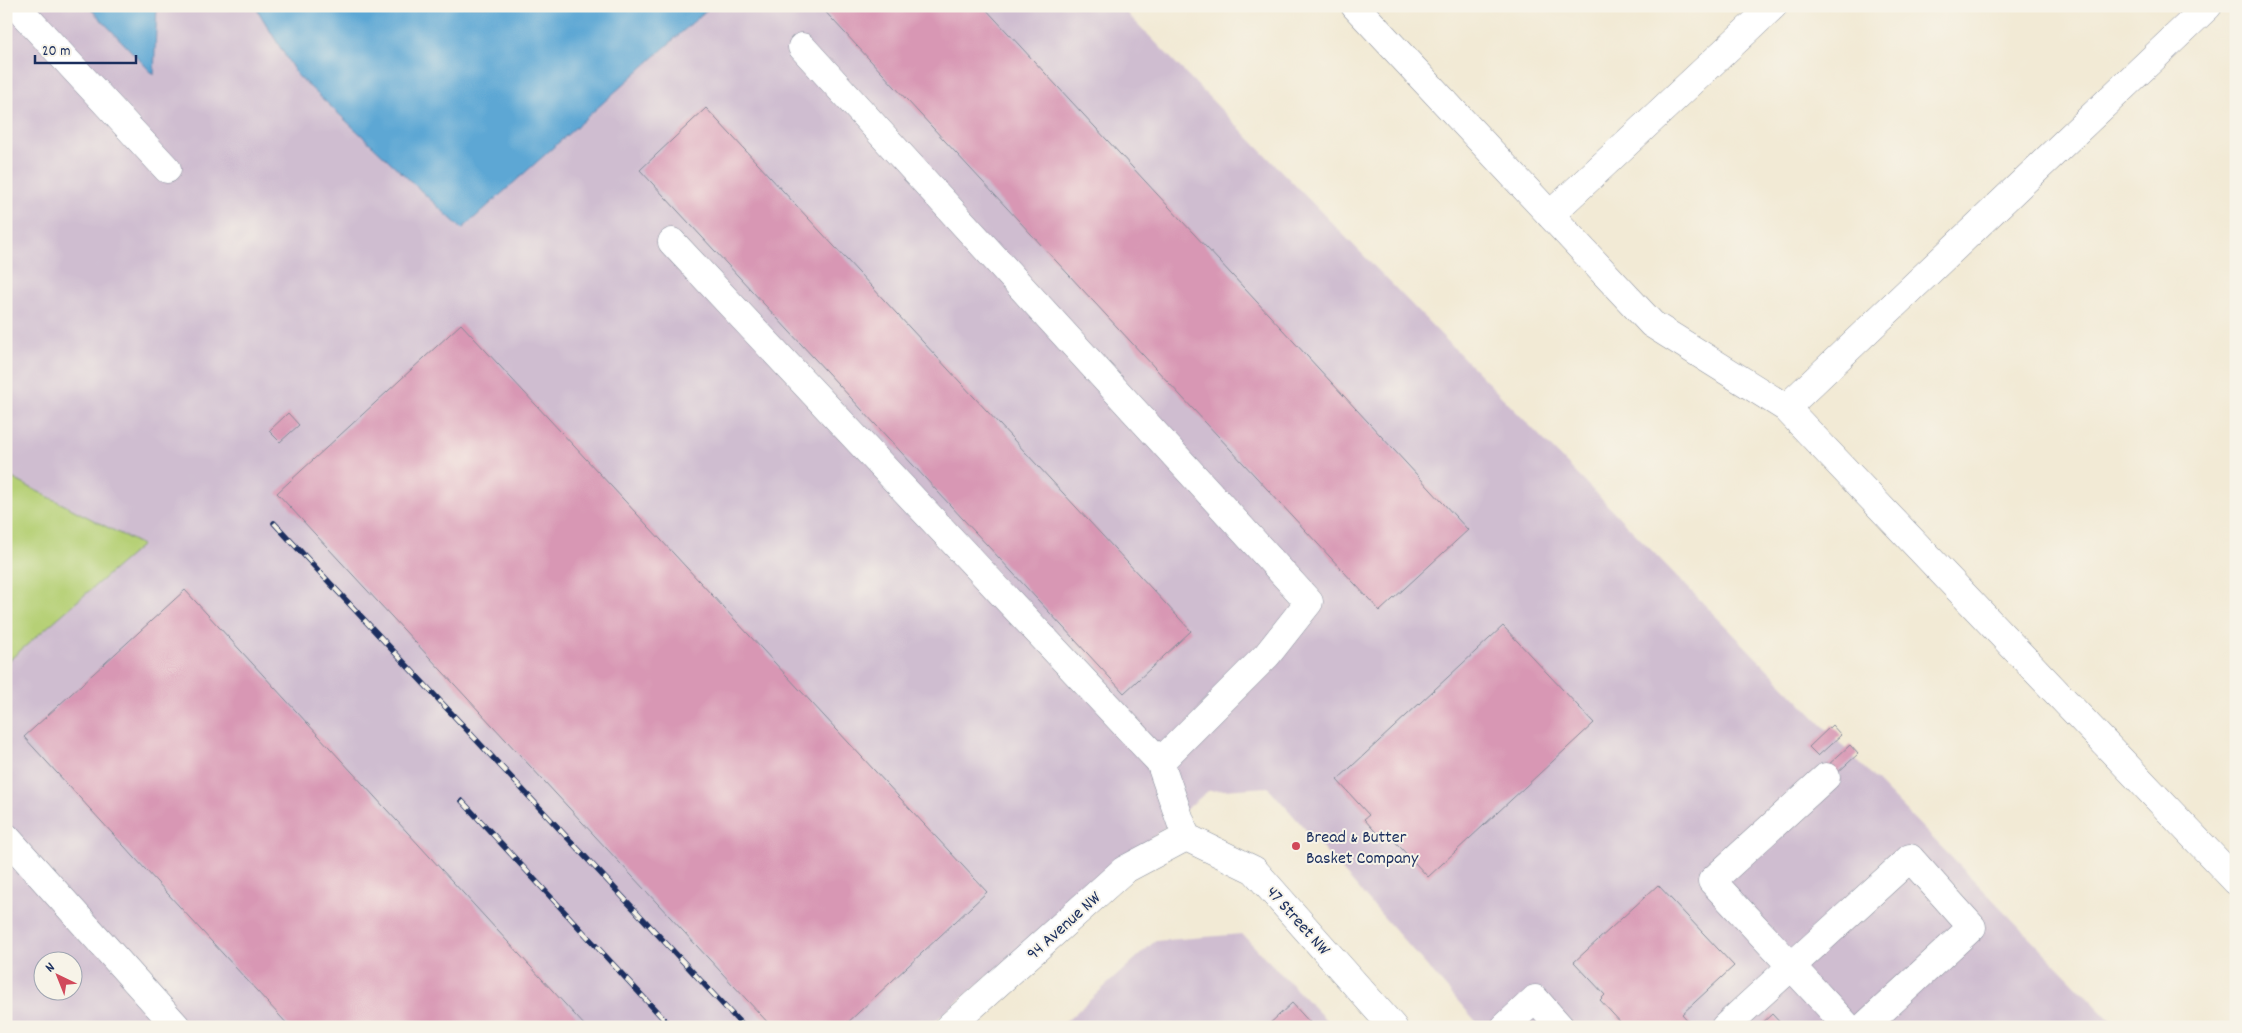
<svg xmlns="http://www.w3.org/2000/svg" width="2242" height="1033" font-family="Dekko,sans-serif">
	<rect width="100%" height="100%" fill="#f7f3e8"/>
	<filter id="ink" filterUnits="userSpaceOnUse"><feTurbulence type="fractalNoise" baseFrequency=".02" numOctaves="2"/><feDisplacementMap in="SourceGraphic" scale="10" xChannelSelector="R" yChannelSelector="G"/><feConvolveMatrix kernelMatrix="1 2 1 2 8 2 1 2 1" color-interpolation-filters="sRGB"/></filter>
	<filter id="wash" filterUnits="userSpaceOnUse"><feTurbulence type="fractalNoise" baseFrequency=".0096" numOctaves="4" result="noise"/><feDisplacementMap in="SourceGraphic" scale="20" xChannelSelector="R" yChannelSelector="G"/><feGaussianBlur stdDeviation="1.12" result="paint"/><feColorMatrix in="noise" values="0 0 0 0 0 0 0 0 0 0 0 0 0 0 0 0 0 1.4 0 .05"/><feComposite in="paint" operator="in"/></filter>
	<g filter="url(#wash)">
		<rect width="100%" height="100%" fill="#f2ead5"/>
		<path fill="#cfbdd0" fill-rule="evenodd" d="M6 6H1120L2117 1027H1481L1268 787 1208 791 928 1027H6V663L142 545 6 475ZM42 960H72V990H42Z
			M1242 934 1333 1027H1060L1155 941Z"/>
		<path fill="#b6d076" stroke="#68806a" d="M6 475 142 545 6 663Z"/>
		<path fill="#5da7d4" stroke="#3c6b99" d="M88 6H157L154 75Z
			M255 6H711L462 229 297 75Z"/>
		<g id="blocks">
			<path fill="#d897b4" d="M820 6H983L1468 530 1380 611Z
				M706 108 1191 631 1124 693 640 170Z
				M461 324 987 892 843 1027H772L277 493Z
				M288 413 299 425 280 442 269 431Z
				M185 590 586 1027H290L24 737Z
				M1503 626 1594 723 1428 877 1387 833 1381 838 1364 819 1369 815 1337 780Z
				M1832 725 1841 735 1818 756 1809 747Z
				M1850 745 1858 754 1835 775 1827 766Z
				M1658 885 1734 966 1682 1014 1691 1024 1688 1027H1625L1600 1000 1605 995 1574 962Z
				M1292 1003 1314 1027H1266Z
				M1772 1014 1784 1027H1758Z"/>
		</g>
	</g>
	<g filter="url(#ink)">
		<use href="#blocks" fill-opacity="0" stroke="#868c9a" stroke-width="1"/>
		<g fill="none" stroke-linecap="round" stroke-linejoin="round">
			<defs>
				<path id="minor" d="M16 6 167 169
					M1355 6 1652 324 1786 408 2208 6
					M802 47 1309 602 1267 655 1160 762 1186 837
					M1550 215 1773 6
					M672 242 1160 762
					M1786 408 2236 881
					M1826 777 1712 881 1848 1027
					M6 837 177 1027
					M1186 837 1254 870 1393 1027
					M949 1027 1124 870 1186 837
					M1505 1027 1535 999 1560 1027
					M1725 1027 1910 858 1972 927 1864 1027"/>
			</defs>
			<use href="#minor" stroke="#868c9a" stroke-width="29"/>
			<use href="#minor" stroke="#fff" stroke-width="28"/>
			<defs>
				<path id="rail" d="M274 523 744 1027
					M462 801 671 1027"/>
			</defs>
			<use href="#rail" stroke="#1b2f5e" stroke-width="5.5"/>
			<use href="#rail" stroke="#f7f3e8" stroke-width="4" stroke-dasharray="11" stroke-linecap="butt"/>
		</g>
	</g>
	<circle fill="#d1495b" stroke="#f7f3e8" stroke-width="2" cx="1296" cy="846" r="5"/>
	<g text-anchor="middle" stroke-width="4" stroke-linejoin="round" paint-order="stroke">
		<g font-size="18" fill="#1b2f5e" stroke="#f7f3e8" text-anchor="start">
			<text x="1306" y="842">Bread &amp; Butter<tspan x="1306" dy="21">Basket Company</tspan></text>
		</g>
		<g font-size="18" fill="#1b2f5e" stroke="#f7f3e8">
			<text transform="translate(1299 920) rotate(48)" y="6">47 Street NW</text>
			<text transform="translate(1063 925) rotate(-42)" y="6">94 Avenue NW</text>
		</g>
	</g>
	<rect width="2242" height="1033" fill="none" stroke="#f7f3e8" stroke-width="25"/>
	<g transform="translate(58 976) rotate(317)"><circle r="24" fill="#f7f3e8" stroke="#9fa5b1"/>
	<path d="M0-4L9 19L0 12L-9 19Z" fill="#d1495b"/>
	<text y="-8" font-size="14" font-weight="bold" text-anchor="middle" fill="#1b2f5e">N</text>
	</g>
	<path d="M35 55v8h101v-8" fill="none" stroke="#1b2f5e" stroke-width="2.5"/>
	<text x="42" y="55" font-size="15" fill="#1b2f5e" stroke="#f7f3e8" stroke-width="4" paint-order="stroke">20 m</text>
</svg>
